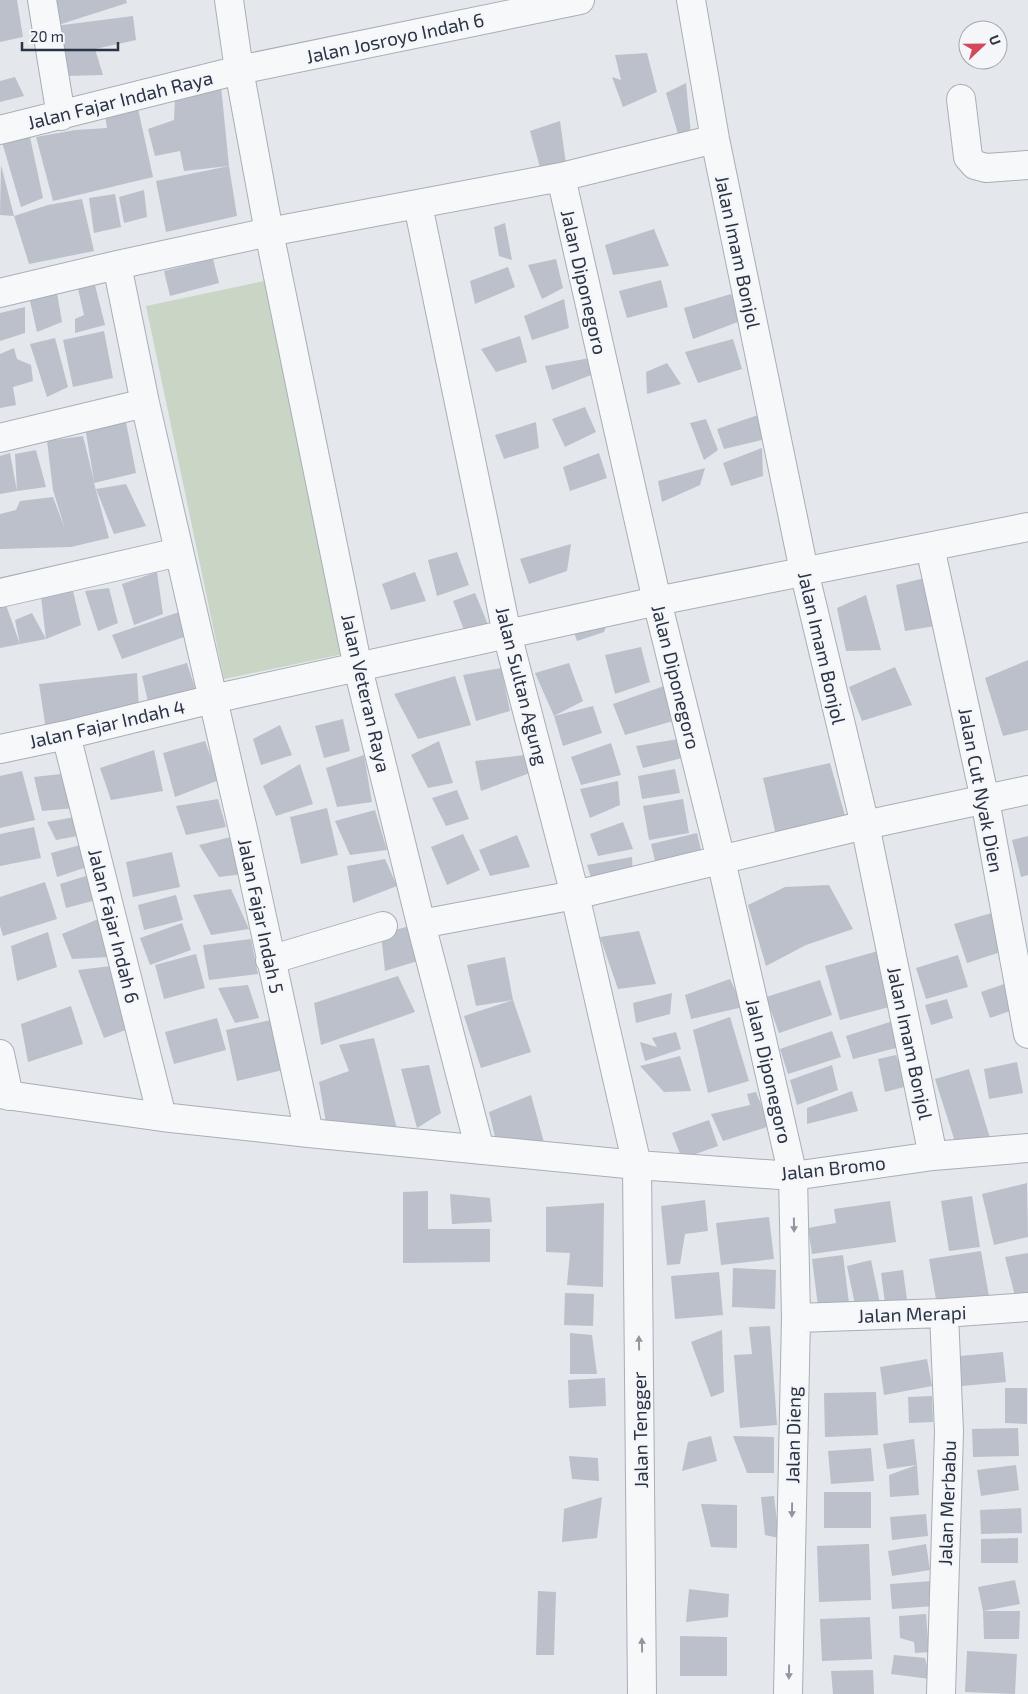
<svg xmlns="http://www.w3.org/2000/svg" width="1028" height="1694" font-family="'Exo 2',sans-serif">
	<rect width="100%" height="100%" fill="#e4e7ec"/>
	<path fill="#c9d6c5" d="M264 281 343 654 224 679 146 306Z"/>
	<path fill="#bbc0ca" d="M0 0H17L23 37 0 42Z
		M49 0H126L127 3 55 26 133 16 136 40 95 49 103 75 65 76Z
		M647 53 657 92 623 107 612 77 621 80 615 55Z
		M15 77 24 96 0 102V81Z
		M686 83 691 135 678 134 666 93Z
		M221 86 229 166 184 171 180 151 155 156 148 129 174 120 175 98Z
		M137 104 153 177 53 201 36 137 75 130 107 128 105 114Z
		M560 121 566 164 541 171 530 131Z
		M30 137 43 198 21 207 2 142Z
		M1 165 14 216 0 215Z
		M229 166 237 216 166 232 156 181Z
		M144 190 147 217 124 223 119 197Z
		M115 194 121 227 94 233 89 198Z
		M82 199 94 251 29 264 14 216 48 205Z
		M505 223 512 260 499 256 494 227Z
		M654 229 669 266 613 275 605 245Z
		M213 259 219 283 170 296 164 271Z
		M556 259 563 288 542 299 528 265Z
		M508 267 515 287 475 304 470 281Z
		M76 280 94 281 105 325 75 333V319L84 315Z
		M661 280 668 307 627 318 619 291Z
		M57 293 62 322 37 332 30 301Z
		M731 294 743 320 693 339 684 308Z
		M564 299 569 328 532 340 524 316Z
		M25 307V333L0 341V313Z
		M104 331 113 378 73 387 63 340Z
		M520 336 527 362 496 372 481 349Z
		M55 338 68 387 47 397 30 344Z
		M733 339 742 369 698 383 685 352Z
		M14 348 17 359 31 365 33 381 13 387 16 405 0 408V354Z
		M590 358 594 374 552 390 545 366Z
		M667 363 681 384 647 394 646 372Z
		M585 407 596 432 565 447 552 419Z
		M761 414 766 439 724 449 717 429Z
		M125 417 136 473 94 483 109 538 71 547 0 549V514L16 510 20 501 53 497 65 529 53 490 47 441 83 436 94 481 85 427Z
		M706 419 718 450 704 460 690 423Z
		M536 422 539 448 504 459 495 435Z
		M762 448 763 476 731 486 723 463Z
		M36 450 46 487 17 491 15 454Z
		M10 453 17 491 0 494V456Z
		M599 453 607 478 570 491 563 467Z
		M705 468 700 485 662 502 658 481Z
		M126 484 146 526 114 534 96 489Z
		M571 544 567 571 529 584 520 559Z
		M457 552 469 585 437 596 428 560Z
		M157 572 163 614 134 625 122 584Z
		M415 572 426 601 391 610 382 584Z
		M925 578 935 626 905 631 896 585Z
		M109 588 118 623 98 631 85 591Z
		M73 591 81 625 46 639 0 648V606L6 605 20 644 15 620 32 613 46 639 41 597Z
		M475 593 489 627 467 638 453 601Z
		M866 595 881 650 846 651 837 608Z
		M179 612 184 637 122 659 112 635Z
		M609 618 604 632 577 641 572 626Z
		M641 647 650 682 615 694 605 655Z
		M1028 660V730L1003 736 985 678Z
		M187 663 197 694 149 706 142 676Z
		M569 663 583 701 554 716 535 673Z
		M895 667 912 705 862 721 849 687Z
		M501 668 510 711 476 721 463 675Z
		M137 673 139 709 46 730 39 684Z
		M455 676 471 725 418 739 394 694Z
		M664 686 673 721 625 735 613 704Z
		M593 706 602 733 563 746 554 716Z
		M343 719 350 751 324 758 315 726Z
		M280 725 292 755 261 765 253 739Z
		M678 739 686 757 643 768 636 746Z
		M205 741 219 780 175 797 163 753Z
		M439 741 453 783 428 788 411 755Z
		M611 743 621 775 581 785 571 757Z
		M154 750 163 791 111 800 100 768Z
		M364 755 372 802 337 807 326 768Z
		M525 755 530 773 481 791 475 761Z
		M830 763 846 819 777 840 763 778Z
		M300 764 313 804 276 816 263 786Z
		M675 769 680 793 642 799 638 776Z
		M22 771 35 820 0 828V776Z
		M70 773 75 808 42 811 34 777Z
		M618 781 620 805 590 818 580 789Z
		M457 790 469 819 446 826 432 798Z
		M218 799 226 827 186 835 176 806Z
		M683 799 689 833 649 840 643 806Z
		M327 808 338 855 301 864 290 817Z
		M375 810 387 850 350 855 335 821Z
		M75 817 83 835 56 840 47 822Z
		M623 822 633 849 598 856 590 834Z
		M34 827 41 858 0 866V834Z
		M697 833 703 858 657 869 651 844Z
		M243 834V874L219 877 199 845Z
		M463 834 480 870 447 885 431 847Z
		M517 835 530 867 490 876 479 850Z
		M1028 836V875L1021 877 1012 840Z
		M80 845 90 866 57 877 51 853Z
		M172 852 180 887 133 897 126 862Z
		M632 857 633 878 594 887 587 865Z
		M385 859 397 886 353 903 347 866Z
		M86 876 96 900 66 908 60 884Z
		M45 882 57 919 3 936 0 926V897Z
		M829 885 853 929 806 945 766 966 748 905 785 887Z
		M231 889 249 929 211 935 193 895Z
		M176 895 183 920 144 930 138 905Z
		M998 911 1010 949 967 963 954 924Z
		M101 918 108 957 72 959 62 934Z
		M182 923 191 950 150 965 140 938Z
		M413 925 421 960 385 971 381 934Z
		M639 931 656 984 618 989 600 937Z
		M48 932 57 967 17 981 11 946Z
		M251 939 258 974 209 980 203 945Z
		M878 951 893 1006 840 1020 825 966Z
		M196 954 205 988 164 999 155 965Z
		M958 955 968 987 926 999 916 968Z
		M505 957 513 1000 531 1052 481 1068 464 1016 513 1000 476 1006 467 965Z
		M111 966 131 1028 104 1038 78 970Z
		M398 976 415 1012 321 1045 314 1003Z
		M730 979 743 1007 691 1019 685 995Z
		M820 980 832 1015 779 1033 766 997Z
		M1007 983 1016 1009 990 1018 981 992Z
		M248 985 259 1018 235 1023 218 988Z
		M672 993 670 1014 636 1023 633 1003Z
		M947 999 953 1018 931 1025 925 1005Z
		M71 1006 83 1044 28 1062 21 1024Z
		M730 1017 749 1081 708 1093 693 1030Z
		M217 1018 226 1050 174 1064 165 1032Z
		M275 1019 287 1069 237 1081 226 1030Z
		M893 1021 900 1047 853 1059 846 1036Z
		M832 1031 841 1057 788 1074 780 1049Z
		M676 1032 681 1049 645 1061 640 1042 657 1047 652 1038Z
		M374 1038 397 1129H327L319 1082 349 1071 339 1045Z
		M896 1055 908 1086 885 1092 878 1059Z
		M680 1056 691 1091 664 1092 640 1066Z
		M1017 1062 1023 1093 989 1099 984 1069Z
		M429 1065 441 1113 417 1128 401 1069Z
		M832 1065 838 1090 797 1105 790 1080Z
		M969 1069 990 1138 957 1148 935 1079Z
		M852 1091 858 1111 807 1124V1108Z
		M756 1092 770 1126 723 1141 711 1114 750 1105 747 1094Z
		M531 1095 545 1146 497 1145 489 1112Z
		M709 1120 718 1146 682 1159 672 1133Z
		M1027 1183 1028 1237 994 1245 982 1194Z
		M428 1191V1229H490V1262L403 1263V1192Z
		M450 1194 490 1198 492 1222 452 1224Z
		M972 1196 980 1247 949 1251 941 1201Z
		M705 1200 708 1231 685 1234 680 1264 667 1265 661 1206Z
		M890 1201 896 1242 812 1254 808 1228 836 1223 834 1209Z
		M604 1203 603 1287 567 1285 570 1253 546 1252V1207Z
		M769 1217 774 1259 721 1265 716 1223Z
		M981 1251 989 1296 937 1305 929 1259Z
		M1028 1253V1302L1017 1304 1005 1257Z
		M843 1255 850 1311 819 1314 812 1259Z
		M871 1260 881 1308 857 1314 847 1266Z
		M733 1268 776 1270 775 1309 732 1307Z
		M903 1270 908 1307 886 1311 881 1273Z
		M719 1272 723 1315 675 1319 671 1276Z
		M565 1293 594 1294 593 1326 564 1325Z
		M770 1326 777 1425 740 1428 734 1355 752 1354 749 1327Z
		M722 1330 724 1392 711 1397 691 1342Z
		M570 1333 592 1335 597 1374H570Z
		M1003 1352 1006 1382 962 1386 960 1356Z
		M927 1359 932 1386 884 1395 880 1367Z
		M605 1378 606 1406 569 1408 568 1380Z
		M1005 1388H1027V1424L1005 1423Z
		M876 1392 878 1435 825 1437 824 1393Z
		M932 1396 933 1422 909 1423 908 1397Z
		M1018 1428 1019 1456 973 1457 972 1429Z
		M711 1436 717 1461 682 1471 688 1442Z
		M733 1436 774 1437V1473H747Z
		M914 1439 917 1465 919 1495 890 1497 889 1475 917 1465 887 1469 883 1444Z
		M871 1448 874 1481 831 1484 828 1451Z
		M569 1456 598 1458 599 1481 572 1479Z
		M1016 1465 1019 1490 981 1496 977 1470Z
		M824 1492H871V1528H824Z
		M774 1496 779 1538 765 1535 761 1497Z
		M602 1497 597 1538 562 1542 564 1509Z
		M701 1504 737 1505V1548L711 1547Z
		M1021 1508 1022 1533 981 1534 980 1510Z
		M926 1514 928 1536 892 1540 890 1517Z
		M1018 1538V1563H981V1539Z
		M869 1544 871 1600 819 1602 817 1546Z
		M926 1544 930 1570 892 1576 888 1551Z
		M1015 1580 1020 1604 983 1611 978 1587Z
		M933 1581 935 1606 892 1609 890 1584Z
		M689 1589 729 1594 728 1617 686 1622Z
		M538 1591 556 1592 554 1655H536Z
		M983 1611H1020L1019 1639H984Z
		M926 1614 929 1652 915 1653 914 1642 900 1638 899 1616Z
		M870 1617 872 1659 822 1661 820 1619Z
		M680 1636 727 1637V1676H680Z
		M967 1651 1017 1654 1015 1694 965 1692Z
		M894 1655 925 1658 930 1679 891 1674Z
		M873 1670 874 1694H833L831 1671Z"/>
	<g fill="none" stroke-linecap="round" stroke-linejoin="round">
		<defs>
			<path id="minor" d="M42 0 61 116
				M229 0 239 70 269 232 358 668 421 924 480 1150
				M691 0 715 139 804 571 865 825 933 1156
				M961 99 968 157 975 165 986 168 1028 165
				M0 130 239 70 580 0
				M561 177 657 601 721 860 793 1176 796 1318 788 1694
				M418 205 507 634 575 895 637 1165 642 1694
				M117 265 145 403 244 834 309 1133
				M0 293 117 265 269 232 561 177 715 139
				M0 438 145 403
				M930 547 985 800 1028 1034
				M0 593 179 552
				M66 735 162 1117
				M0 749 66 735 213 699 657 601 1028 527
				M421 924 575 895 865 825 1028 790
				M270 960 383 926
				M0 1054 9 1096
				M0 1094 162 1117 309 1133 637 1165 793 1176 933 1156 1028 1148
				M796 1318 944 1313 1028 1307
				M941 1694 949 1432 944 1313"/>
		</defs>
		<use href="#minor" stroke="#a9aeb7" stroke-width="30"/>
		<use href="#minor" stroke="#f7f8fa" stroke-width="28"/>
	</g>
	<defs><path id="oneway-solid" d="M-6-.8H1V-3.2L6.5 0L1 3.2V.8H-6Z" transform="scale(1.25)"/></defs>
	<g fill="#9196a0">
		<use href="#oneway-solid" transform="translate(794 1225) rotate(89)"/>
		<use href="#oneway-solid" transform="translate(639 1343) rotate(-91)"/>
		<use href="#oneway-solid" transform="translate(792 1510) rotate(91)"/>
		<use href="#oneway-solid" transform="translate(642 1645) rotate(-91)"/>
		<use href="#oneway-solid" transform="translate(789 1672) rotate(91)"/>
	</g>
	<g text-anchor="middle" stroke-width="5" stroke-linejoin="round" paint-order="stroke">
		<g font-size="19" fill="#2b3445" stroke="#f4f6f9">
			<text transform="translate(395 38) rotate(-12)" y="7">Jalan Josroyo Indah 6</text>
			<text transform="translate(120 100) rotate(-14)" y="7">Jalan Fajar Indah Raya</text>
			<text transform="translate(738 252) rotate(78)" y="7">Jalan Imam Bonjol</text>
			<text transform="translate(584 282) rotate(77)" y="7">Jalan Diponegoro</text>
			<text transform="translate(822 648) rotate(77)" y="7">Jalan Imam Bonjol</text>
			<text transform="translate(676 677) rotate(76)" y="7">Jalan Diponegoro</text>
			<text transform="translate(522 686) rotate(76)" y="7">Jalan Sultan Agung</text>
			<text transform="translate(366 693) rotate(77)" y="7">Jalan Veteran Raya</text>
			<text transform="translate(107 724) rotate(-13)" y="7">Jalan Fajar Indah 4</text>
			<text transform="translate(981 790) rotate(79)" y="7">Jalan Cut Nyak Dien</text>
			<text transform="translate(261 916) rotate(78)" y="7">Jalan Fajar Indah 5</text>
			<text transform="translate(114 926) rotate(76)" y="7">Jalan Fajar Indah 6</text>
			<text transform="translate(910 1043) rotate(78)" y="7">Jalan Imam Bonjol</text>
			<text transform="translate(769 1071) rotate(77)" y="7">Jalan Diponegoro</text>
			<text transform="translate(833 1168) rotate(-6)" y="7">Jalan Bromo</text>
			<text transform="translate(912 1314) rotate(-2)" y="7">Jalan Merapi</text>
			<text transform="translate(640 1430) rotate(-91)" y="7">Jalan Tengger</text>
			<text transform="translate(793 1435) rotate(-89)" y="7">Jalan Dieng</text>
			<text transform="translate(947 1503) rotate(-88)" y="7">Jalan Merbabu</text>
		</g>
	</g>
	<g transform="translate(983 45) rotate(68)"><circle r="24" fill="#f4f6f9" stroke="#a4a8b1"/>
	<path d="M0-4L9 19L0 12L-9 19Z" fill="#d1495b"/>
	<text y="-8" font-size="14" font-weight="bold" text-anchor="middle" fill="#2b3445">U</text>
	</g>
	<path d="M22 42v8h96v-8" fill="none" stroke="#2b3445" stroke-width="2.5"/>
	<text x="30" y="42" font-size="15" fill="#2b3445" stroke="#f4f6f9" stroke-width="4" paint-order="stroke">20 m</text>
</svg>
